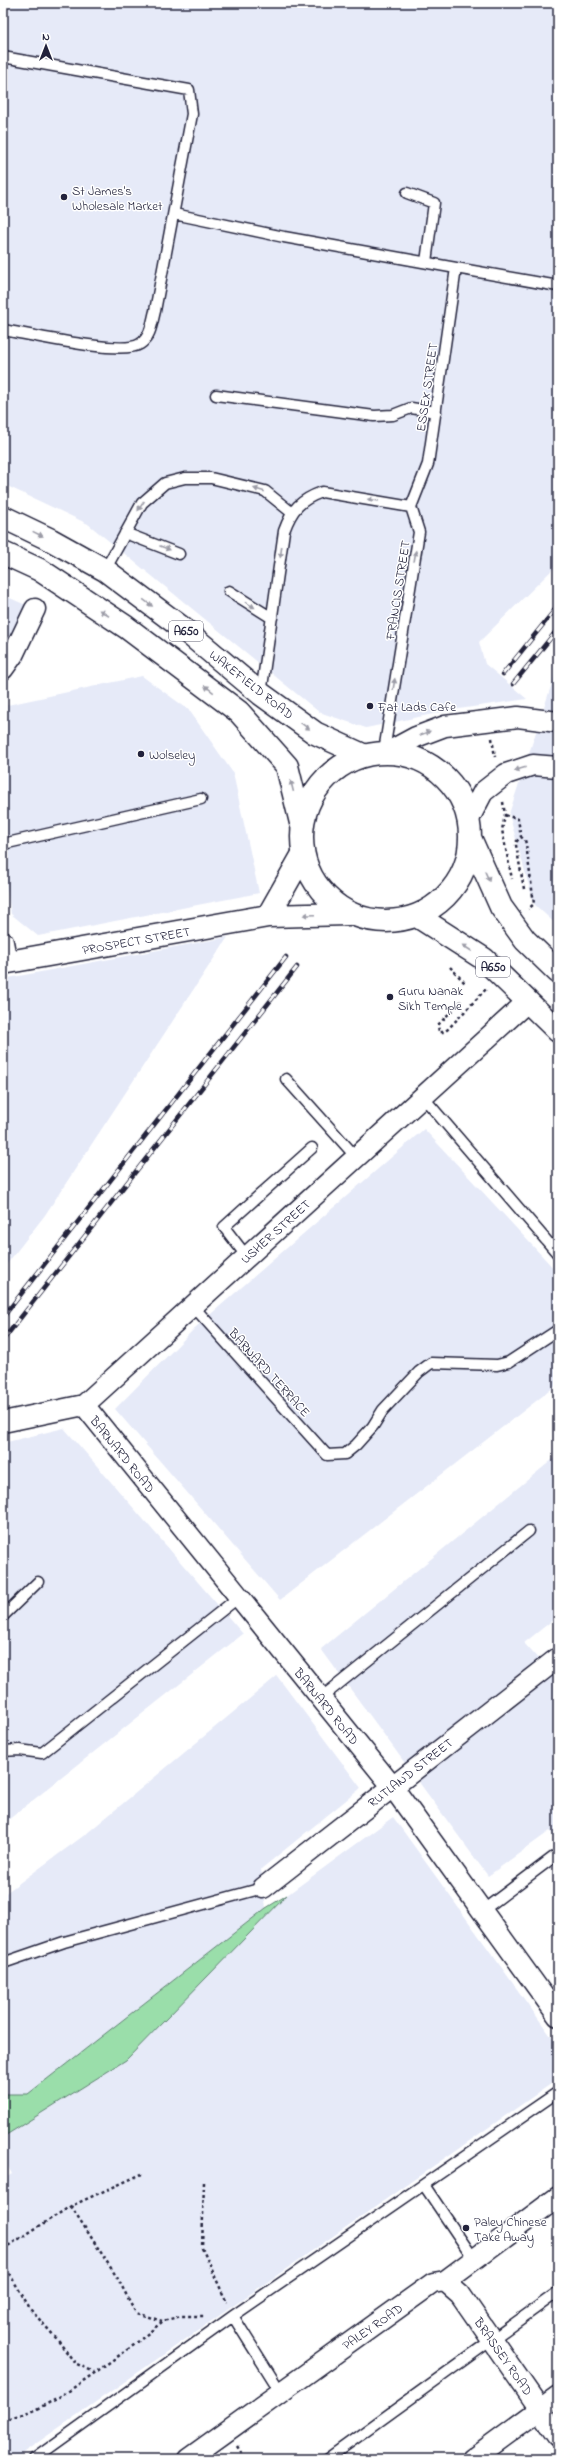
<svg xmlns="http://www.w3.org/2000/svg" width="561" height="2462" font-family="'Indie Flower',sans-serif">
	<rect width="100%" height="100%" fill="#fff"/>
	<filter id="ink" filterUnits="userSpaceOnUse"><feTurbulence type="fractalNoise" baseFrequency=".025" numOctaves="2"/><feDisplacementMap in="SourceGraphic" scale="8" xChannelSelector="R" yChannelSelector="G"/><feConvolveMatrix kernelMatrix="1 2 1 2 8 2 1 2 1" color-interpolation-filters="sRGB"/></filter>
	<g filter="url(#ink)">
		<path fill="#e6eaf8" d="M3 3H558V564L479 642 485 664 527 699 452 710 366 728 319 712 88 524 3 484Z
			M3 595 35 609 3 655Z
			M558 665V926L534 904 509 814Z
			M142 676 189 710 233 773 259 893 38 936 11 914 3 864V706Z
			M228 937 45 1215 3 1269V979Z
			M424 1129 558 1273V1384L280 1600 115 1409 197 1326Z
			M64 1428 243 1634 3 1824V1443Z
			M558 1455V1616L524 1643 558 1681V1842L550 1831 488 1876 321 1649Z
			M277 1676 361 1788 261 1869 266 1908 28 2094H3V1895L86 1834Z
			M393 1817 558 2046V2079L14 2459H3V2179L12 2174 3 2158V2137L126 2060 287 1895Z"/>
		<path fill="#9adeaa" stroke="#5e8072" d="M287 1895 126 2060 3 2137V2094H28L266 1908Z"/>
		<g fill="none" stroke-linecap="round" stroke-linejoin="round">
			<defs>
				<path id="lane" d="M3 57 189 90 192 114 155 311C152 322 151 337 140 344 122 356 28 334 3 330
					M407 193 434 203 426 262
					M174 214 284 237 456 268 428 464 411 507
					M456 268 558 286
					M216 395 374 416 393 415 411 408 436 412
					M125 533 179 554
					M105 570 142 503 165 483 185 478H211L265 491 291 512
					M229 591 272 618
					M261 694 284 531C292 509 300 500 322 492L411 507
					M384 751 419 532 411 507
					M3 844 201 799
					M286 1079 356 1157
					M423 1097 558 1254
					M247 1257 224 1227 312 1148
					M193 1306 327 1455 345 1454 356 1445 373 1426 383 1410 419 1372 431 1363 497 1365 509 1362 558 1330
					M3 1616 38 1582
					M321 1698 529 1531
					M3 1751 19 1750 42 1753 239 1597
					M482 1911 555 1856 558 1859
					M3 1963 64 1942 263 1888
					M424 2185 474 2259
					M233 2316 280 2391
					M34 2459 233 2316 558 2092
					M327 2459 558 2292"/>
				<path id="street" d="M3 669 13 655 35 609
					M390 751 416 737 445 726 518 717 558 722
					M469 819 483 792 506 774 533 765 558 767
					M3 942 7 963
					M84 1405 392 1786 558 2016
					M3 1422 84 1405 527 1002
					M263 1888 558 1658
					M445 2281 460 2294 558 2435
					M188 2459 433 2283 445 2281 558 2197
					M472 2459 558 2396"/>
				<path id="secondary" d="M268 916 302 856
					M3 963 268 916 348 914"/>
				<path id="primary" d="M3 517 51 540 105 570 181 627 261 694 315 733 363 755
					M3 553 40 570 126 627 239 712 287 766 301 823
					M302 837a84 84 0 1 1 168 0a84 84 0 1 1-168 0Z
					M471 840 501 907 525 940 558 972
					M417 916 484 959 558 1031"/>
			</defs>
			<use href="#lane" stroke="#22223b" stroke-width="13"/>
			<use href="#street" stroke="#22223b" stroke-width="23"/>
			<use href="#secondary" stroke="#22223b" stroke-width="25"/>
			<use href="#primary" stroke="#22223b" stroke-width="25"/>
			<path stroke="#22223b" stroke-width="2.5" stroke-dasharray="3 3" stroke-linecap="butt" d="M492 738 495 757
				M503 802 505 815 502 830 512 879
				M505 815 518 819 521 837
				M524 889 516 845V842L521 837 525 840 526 844 534 904 528 909
				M450 967 465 983
				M461 1001 438 1025 439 1032H444L448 1029 486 989
				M204 2182 202 2248 227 2303
				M71 2206 118 2279 136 2313 162 2321
				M3 2249 71 2206 142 2174
				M3 2263 31 2310 56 2338 75 2363 94 2372
				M3 2421 26 2414 59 2398 134 2345 163 2321 181 2316H206
				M238 2446 246 2459"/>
			<use href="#lane" stroke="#fff" stroke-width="10"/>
			<use href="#street" stroke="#fff" stroke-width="20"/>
			<use href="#secondary" stroke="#fff" stroke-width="22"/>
			<use href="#primary" stroke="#fff" stroke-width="22"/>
			<defs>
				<path id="rail" d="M503 674 558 606
					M513 684 558 629
					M3 1317 286 957
					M3 1340 297 967"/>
			</defs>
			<use href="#rail" stroke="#22223b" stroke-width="4.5"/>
			<use href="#rail" stroke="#fff" stroke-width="3" stroke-dasharray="9" stroke-linecap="butt"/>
		</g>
		<defs><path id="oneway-solid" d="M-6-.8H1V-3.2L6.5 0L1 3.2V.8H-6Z"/></defs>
		<g fill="#9c9ca7">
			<use href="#oneway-solid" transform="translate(259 490) rotate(-163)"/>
			<use href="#oneway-solid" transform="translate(373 500) rotate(-171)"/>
			<use href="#oneway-solid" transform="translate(141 506) rotate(124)"/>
			<use href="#oneway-solid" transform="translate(38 534) rotate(26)"/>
			<use href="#oneway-solid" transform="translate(165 548) rotate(21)"/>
			<use href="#oneway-solid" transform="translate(281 552) rotate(98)"/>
			<use href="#oneway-solid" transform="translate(415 556) rotate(-81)"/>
			<use href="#oneway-solid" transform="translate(148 603) rotate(36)"/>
			<use href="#oneway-solid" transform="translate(250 605) rotate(31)"/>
			<use href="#oneway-solid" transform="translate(104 613) rotate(-147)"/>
			<use href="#oneway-solid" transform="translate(394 684) rotate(-81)"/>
			<use href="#oneway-solid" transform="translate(209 689) rotate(-143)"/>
			<use href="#oneway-solid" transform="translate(305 726) rotate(36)"/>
			<use href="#oneway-solid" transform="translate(425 733) rotate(-21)"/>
			<use href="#oneway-solid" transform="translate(520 769) rotate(162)"/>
			<use href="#oneway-solid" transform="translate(292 786) rotate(-104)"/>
			<use href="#oneway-solid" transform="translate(487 876) rotate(66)"/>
			<use href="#oneway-solid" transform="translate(309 915) rotate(178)"/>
			<use href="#oneway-solid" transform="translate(467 948) rotate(-147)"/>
		</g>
	</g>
	<g fill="#22223b" stroke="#fff" stroke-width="1.5">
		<circle cx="64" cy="197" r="4"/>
		<circle cx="370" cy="706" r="4"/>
		<circle cx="141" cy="754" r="4"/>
		<circle cx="390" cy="997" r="4"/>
		<circle cx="466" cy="2228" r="4"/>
	</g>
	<g text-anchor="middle" stroke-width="3" stroke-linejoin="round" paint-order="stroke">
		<g fill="#fff" stroke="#646476" stroke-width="1">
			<rect x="169" y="621" width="34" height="20" rx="3"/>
			<rect x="476" y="957" width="34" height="20" rx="3"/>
		</g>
		<g font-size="12" font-weight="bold" fill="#22223b">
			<text x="186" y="635">A650</text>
			<text x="493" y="971">A650</text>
		</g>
		<g font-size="13" fill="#22223b" stroke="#fff" text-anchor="start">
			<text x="72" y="195">St James's<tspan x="72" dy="15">Wholesale Market</tspan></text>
			<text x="378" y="711">Fat Lads Cafe</text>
			<text x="149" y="759">Wolseley</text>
			<text x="398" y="995">Guru Nanak<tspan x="398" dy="15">Sikh Temple</tspan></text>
			<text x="474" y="2226">Paley Chinese<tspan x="474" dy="15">Take Away</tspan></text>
		</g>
		<g font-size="13" fill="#22223b" stroke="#fff">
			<text transform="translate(426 387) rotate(-82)" y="5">ESSEX STREET</text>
			<text transform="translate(397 590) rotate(-81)" y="5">FRANCIS STREET</text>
			<text transform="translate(252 684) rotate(38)" y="5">WAKEFIELD ROAD</text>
			<text transform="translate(136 940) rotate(-10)" y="5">PROSPECT STREET</text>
			<text transform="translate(275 1231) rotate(-42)" y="5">USHER STREET</text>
			<text transform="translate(270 1372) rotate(48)" y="5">BARNARD TERRACE</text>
			<text transform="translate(123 1454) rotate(51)" y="5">BARNARD ROAD</text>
			<text transform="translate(327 1706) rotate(51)" y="5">BARNARD ROAD</text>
			<text transform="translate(410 1772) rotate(-38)" y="5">RUTLAND STREET</text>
			<text transform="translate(372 2326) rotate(-35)" y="5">PALEY ROAD</text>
			<text transform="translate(504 2356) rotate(55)" y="5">BRASSEY ROAD</text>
		</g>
	</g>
	<rect width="561" height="2462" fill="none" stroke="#fff" stroke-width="16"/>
	<rect x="8" y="8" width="545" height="2446" fill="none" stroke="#22223b" stroke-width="1.5" filter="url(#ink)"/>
	<g transform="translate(46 46)" stroke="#ffffff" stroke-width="3" paint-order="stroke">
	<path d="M0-3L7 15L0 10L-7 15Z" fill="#22223b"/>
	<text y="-6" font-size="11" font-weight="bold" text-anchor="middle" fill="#22223b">N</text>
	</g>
</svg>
